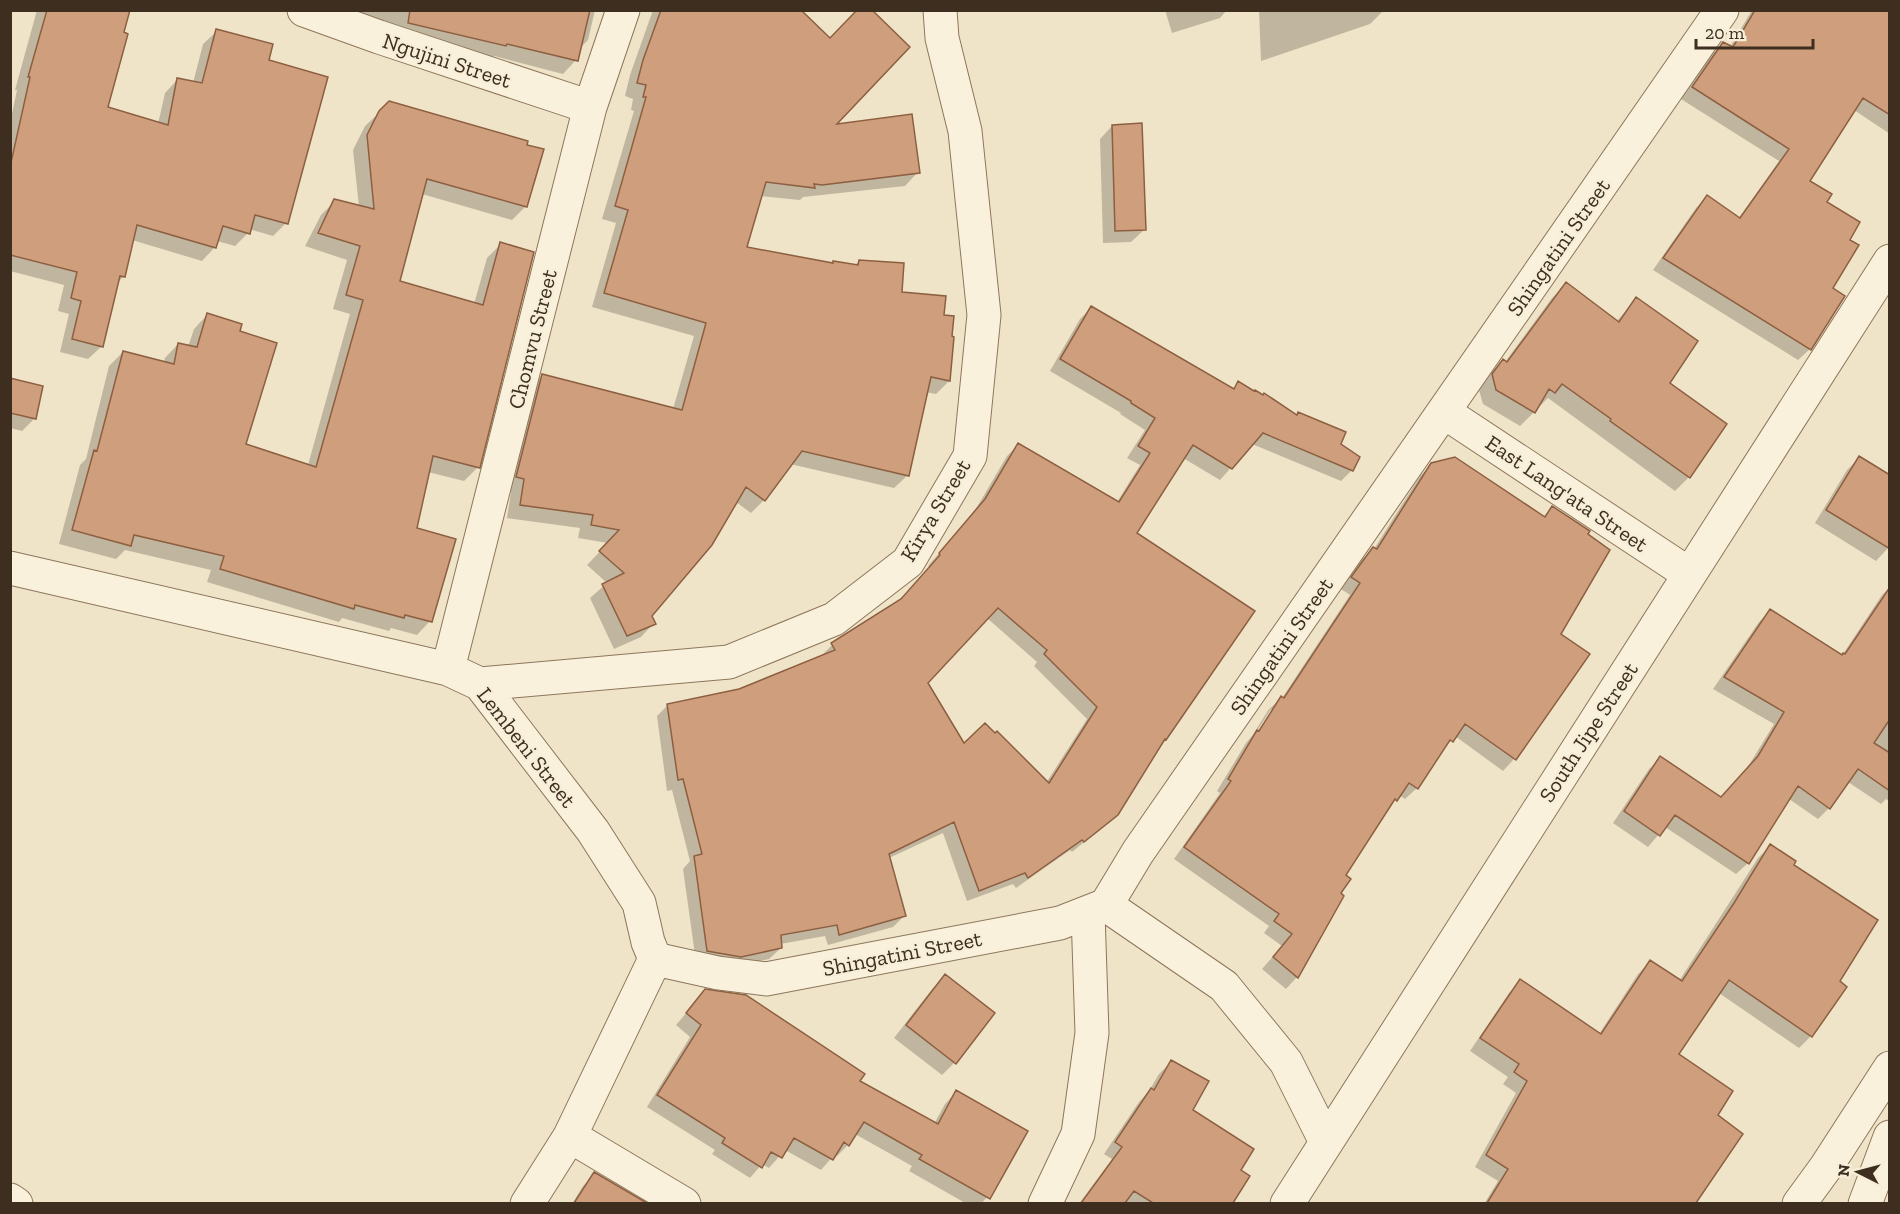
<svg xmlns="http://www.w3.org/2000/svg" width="1900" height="1214" font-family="'Zilla Slab',serif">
	<rect width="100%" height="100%" fill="#f0e4c8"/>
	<path fill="#0003" fill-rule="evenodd" d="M37 10H128L106 108 158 124 165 93 178 79 193 83 203 44 217 31 267 61 286 223 273 236 249 229 248 233 235 246 217 241 215 247 202 261 132 240 123 277 117 283 102 346 88 359 60 352 69 314 58 311 64 285 10 271V123L17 90H15Z
		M341 10H595L588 40 579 49 576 60 563 74 494 56 491 58Z
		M653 10H728L833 126 918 172 905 186 803 197 800 200 760 196 746 248 832 264 854 266 859 261 900 293 943 316 949 381 936 394 926 392 908 475 894 488 790 464 764 500 751 513 736 502 650 616 654 623 641 637 614 649 590 598 607 583 587 565 608 543 578 538 580 528 507 518 511 492 503 490 529 389 542 376 673 409 694 336 592 307 616 223 602 219 634 111 631 110 633 99 625 96 630 75Z
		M1165 10H1227L1220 18 1172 33Z
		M1259 10H1382V12L1370 24 1261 61Z
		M1752 10H1890V134L1854 110 1808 182 1825 202 1848 240 1810 349 1798 360 1653 270 1696 208 1707 197 1738 219 1779 161 1681 99 1711 55 1723 44 1730 47Z
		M380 112 526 206 512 220 422 194 398 282 474 304 487 258 501 244 478 467 464 481 428 472 415 529 430 621 417 635 391 628 389 631 342 618 339 622 207 582 211 570 125 550 116 559 59 544 80 465 86 459 109 366 123 352 164 363 165 358 178 344 188 347 194 329 207 315 244 445 308 465 350 314 333 309 347 260 305 246 321 215 335 201 359 207 353 150 365 126Z
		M1112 126 1144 230 1131 242 1103 243 1100 139Z
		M1566 284 1616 322 1636 299 1668 384 1689 477 1675 491 1548 398 1540 406 1538 405 1534 412 1520 426 1483 404 1479 390 1489 374 1503 361 1505 362 1552 298Z
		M1091 308 1232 390 1239 383 1339 445 1352 470 1341 481 1252 444 1220 480 1183 458 1135 534 1252 611 1104 826 1072 852 1070 850 1016 888 1013 884 967 901 943 833 889 858 905 915 893 927 828 945 825 936 780 944 781 948 769 959 728 968 696 962 683 869 690 861 672 790 667 791 657 716 668 705 739 691 821 656 832 645 899 602 930 567 928 566 974 512 1007 456 1018 445 1117 502 1140 465 1127 458 1145 430 1120 414 1121 413 1050 371 1080 319ZM987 618 1037 662 1034 666 1087 719 1046 783 964 745 926 683Z
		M10 379 35 418 22 431 10 428Z
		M1859 458 1890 546 1876 561 1815 523 1847 470Z
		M1432 464 1543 517 1552 508 1559 635 1588 655 1514 759 1503 771 1455 736 1441 752 1417 788 1405 799 1399 795 1386 810 1344 876 1339 894 1342 896 1297 977 1286 989 1262 969 1282 946 1264 933 1269 926 1174 859 1220 793 1217 791 1246 743 1252 736 1269 709 1282 698 1350 595 1341 589 1361 560 1374 549 1420 476ZM1271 709H1274L1256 738 1254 736Z
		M1890 587V802L1886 799 1881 804 1848 782 1829 808 1818 819 1789 799 1748 863 1736 874 1665 827 1648 847 1613 823 1649 769 1661 758 1721 799 1746 770 1774 724 1713 689 1759 622 1770 611 1841 657 1882 595Z
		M1770 846 1792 865 1838 981 1811 1036 1799 1048 1719 993 1677 1054 1716 1116 1741 1134 1695 1204H1484L1498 1181 1475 1167 1516 1093 1503 1084 1508 1077 1470 1051 1509 993 1521 981 1599 1034 1638 974 1650 962 1679 981 1758 858Z
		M945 976 954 1063 942 1075 894 1038 932 989Z
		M705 991 858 1082 934 1124 945 1104 956 1092 1002 1169 987 1197 981 1204H967L909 1171 912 1166 855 1134 848 1145 837 1156 835 1154 821 1170 785 1150 769 1168 762 1164 750 1178 712 1154 715 1150 647 1107 690 1037 676 1025Z
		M1171 1062 1191 1110 1239 1171 1248 1176 1232 1204H1079L1112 1159 1104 1154 1139 1102 1149 1091 1159 1074Z
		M595 1174 644 1204H572L583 1186Z"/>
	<path fill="#cf9f7d" stroke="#8d5f41" stroke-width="1.5" fill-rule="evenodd" d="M47 10H130L124 32 128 34 108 107 168 125 177 78 202 83 216 29 273 44 269 60 328 77 288 224 255 215 250 234 223 226 216 248 137 225 125 277 120 276 103 347 72 339 81 301 71 298 77 272 10 255V167L30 77H28Z
		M410 10H590L578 61 507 44 506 46 408 23Z
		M661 10H801L830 38 857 10H872L910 47 837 124 912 114 920 173 822 185 814 184 815 188 766 182 747 247 833 263V261L858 265 859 260 904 263 902 292 946 296 944 315 954 316 952 336 954 337 950 381 931 377 909 476 802 451 765 501 746 487 712 545 652 616 656 624 627 636 602 584 624 573 599 551 619 530 591 525 593 515 520 505 524 479 516 477 542 374 682 410 706 323 604 293 628 210 615 206 646 97H643L646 85 637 83 643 60Z
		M1755 10H1890V115L1863 98 1810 181 1832 194 1827 202 1860 222 1850 240 1859 245 1833 288 1845 296 1811 350 1663 258 1707 195 1740 218 1789 149 1692 87 1723 42 1733 47Z
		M389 101 528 141 527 145 544 149 527 207 427 179 400 281 483 305 500 242 534 252 480 468 433 456 417 528 456 539 432 622 405 615 404 618 355 605 354 609 220 569 224 556 134 535 131 546 72 530 94 450 97 451 123 351 174 364 178 343 197 347 207 313 242 324 240 331 277 343 246 444 316 467 363 300 346 295 360 246 318 233 334 199 374 209 367 135 379 111Z
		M1142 123 1146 230 1115 231 1112 125Z
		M1566 282 1619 322 1636 297 1698 341 1670 383 1727 424 1690 478 1610 421 1611 419 1562 384 1555 393 1549 389 1535 413 1496 390 1492 374 1503 359 1507 362Z
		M1091 306 1234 389 1238 381 1254 391 1255 390 1263 395 1264 393 1297 415 1298 412 1346 432 1341 444 1360 457 1353 471 1263 433 1232 469 1193 445 1137 533 1255 611 1166 740 1165 739 1118 815 1084 842 1082 840 1028 878 1025 873 979 891 954 822 889 854 906 916 839 935 837 925 781 935 782 948 741 957 707 951 694 856 702 854 683 779 678 780 667 704 739 689 835 650 831 643 901 599 940 555 939 553 985 499 1018 443 1119 502 1150 453 1138 446 1155 418 1131 403V401L1060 359ZM998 608 1047 650 1044 654 1097 707 1049 783 997 731 995 733 985 723 964 743 928 683Z
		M10 378 43 386 36 419 10 413Z
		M1859 456 1890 475V549L1826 510Z
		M1455 457 1545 517 1552 506 1590 531 1588 534 1610 550 1561 634 1590 654 1516 760 1465 724 1453 742 1450 740 1418 789 1409 783 1397 801 1395 799 1346 875 1351 879 1341 893 1344 896 1298 978 1273 957 1292 934 1274 921 1279 914 1184 847 1231 781 1228 779 1257 730 1259 731 1281 696 1284 698 1360 583 1351 577 1373 547 1377 549 1431 463Z
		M1890 587V719L1874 743 1890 753V791L1858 769 1830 809 1798 786 1749 864 1675 815 1660 836 1624 811 1660 756 1721 797 1758 756 1784 712 1724 677 1770 609 1842 655 1843 653 1845 654Z
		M1770 844 1796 861 1794 865 1878 920 1840 981 1847 987 1812 1037 1729 980 1679 1054 1733 1091 1718 1115 1743 1134 1696 1203H1487L1508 1169 1486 1155 1527 1081 1514 1072 1519 1064 1480 1038 1520 979 1601 1034 1650 960 1682 981 1734 903Z
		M945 974 995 1013 956 1064 906 1025Z
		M705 989 746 995 865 1074 860 1081 938 1124 956 1090 1028 1131 990 1199 919 1159 922 1155 864 1122 849 1146 844 1142 833 1160 794 1138 782 1158 771 1152 762 1168 722 1143 725 1138 657 1095 701 1025 686 1013Z
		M1171 1060 1209 1081 1193 1110 1254 1149 1241 1170 1250 1176 1233 1203H1153L1134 1191 1125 1203H1081L1122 1147 1115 1142 1151 1088 1154 1090Z
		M594 1172 647 1203H574Z"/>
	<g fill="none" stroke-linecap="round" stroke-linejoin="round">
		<defs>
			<path id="minor" d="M304 10 379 37 590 107
				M1444 412 1689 574
				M10 568 448 669 480 684 593 831 639 903 648 942 655 959 570 1136 527 1204
				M448 669 590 107 623 10
				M480 684 729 662 834 619 908 562 970 456 984 315 965 131 942 38 940 10
				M1106 905 1224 986 1286 1062 1326 1142
				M655 959 718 973 766 979 1060 923 1106 905 1138 852 1722 10
				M570 1136 684 1204
				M10 1200 16 1204
				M1045 1204 1078 1134 1092 1033 1088 913
				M1287 1204 1890 261
				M1799 1204 1826 1167 1890 1068
				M1865 1204 1890 1137"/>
		</defs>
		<use href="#minor" stroke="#8d765c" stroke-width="35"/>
		<use href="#minor" stroke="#faf1dc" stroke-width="33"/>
	</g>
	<g text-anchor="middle" stroke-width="4.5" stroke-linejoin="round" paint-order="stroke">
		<g font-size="22" fill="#3d2e20" stroke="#f7eed8">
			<text transform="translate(447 60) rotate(18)" y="8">Ngujini Street</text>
			<text transform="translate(1558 247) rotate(-55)" y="8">Shingatini Street</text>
			<text transform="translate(532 339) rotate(-76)" y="8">Chomvu Street</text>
			<text transform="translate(1567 493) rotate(34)" y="8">East Lang'ata Street</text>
			<text transform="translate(935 510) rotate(-59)" y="8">Kirya Street</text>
			<text transform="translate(1281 646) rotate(-55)" y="8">Shingatini Street</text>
			<text transform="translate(1588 732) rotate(-57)" y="8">South Jipe Street</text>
			<text transform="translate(527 747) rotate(52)" y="8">Lembeni Street</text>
			<text transform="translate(902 953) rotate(-11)" y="8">Shingatini Street</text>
		</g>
	</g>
	<rect width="1900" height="1214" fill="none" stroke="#3d2e20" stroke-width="24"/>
	<g transform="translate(1858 1172) rotate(276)" stroke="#f7eed8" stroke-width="4.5" paint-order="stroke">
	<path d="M0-4.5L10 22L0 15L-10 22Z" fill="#3d2e20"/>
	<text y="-9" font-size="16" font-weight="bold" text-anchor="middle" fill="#3d2e20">N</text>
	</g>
	<path d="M1696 39v9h117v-9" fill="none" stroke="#3d2e20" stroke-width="3"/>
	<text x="1705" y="39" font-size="18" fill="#3d2e20" stroke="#f7eed8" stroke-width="4.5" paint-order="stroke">20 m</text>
</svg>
